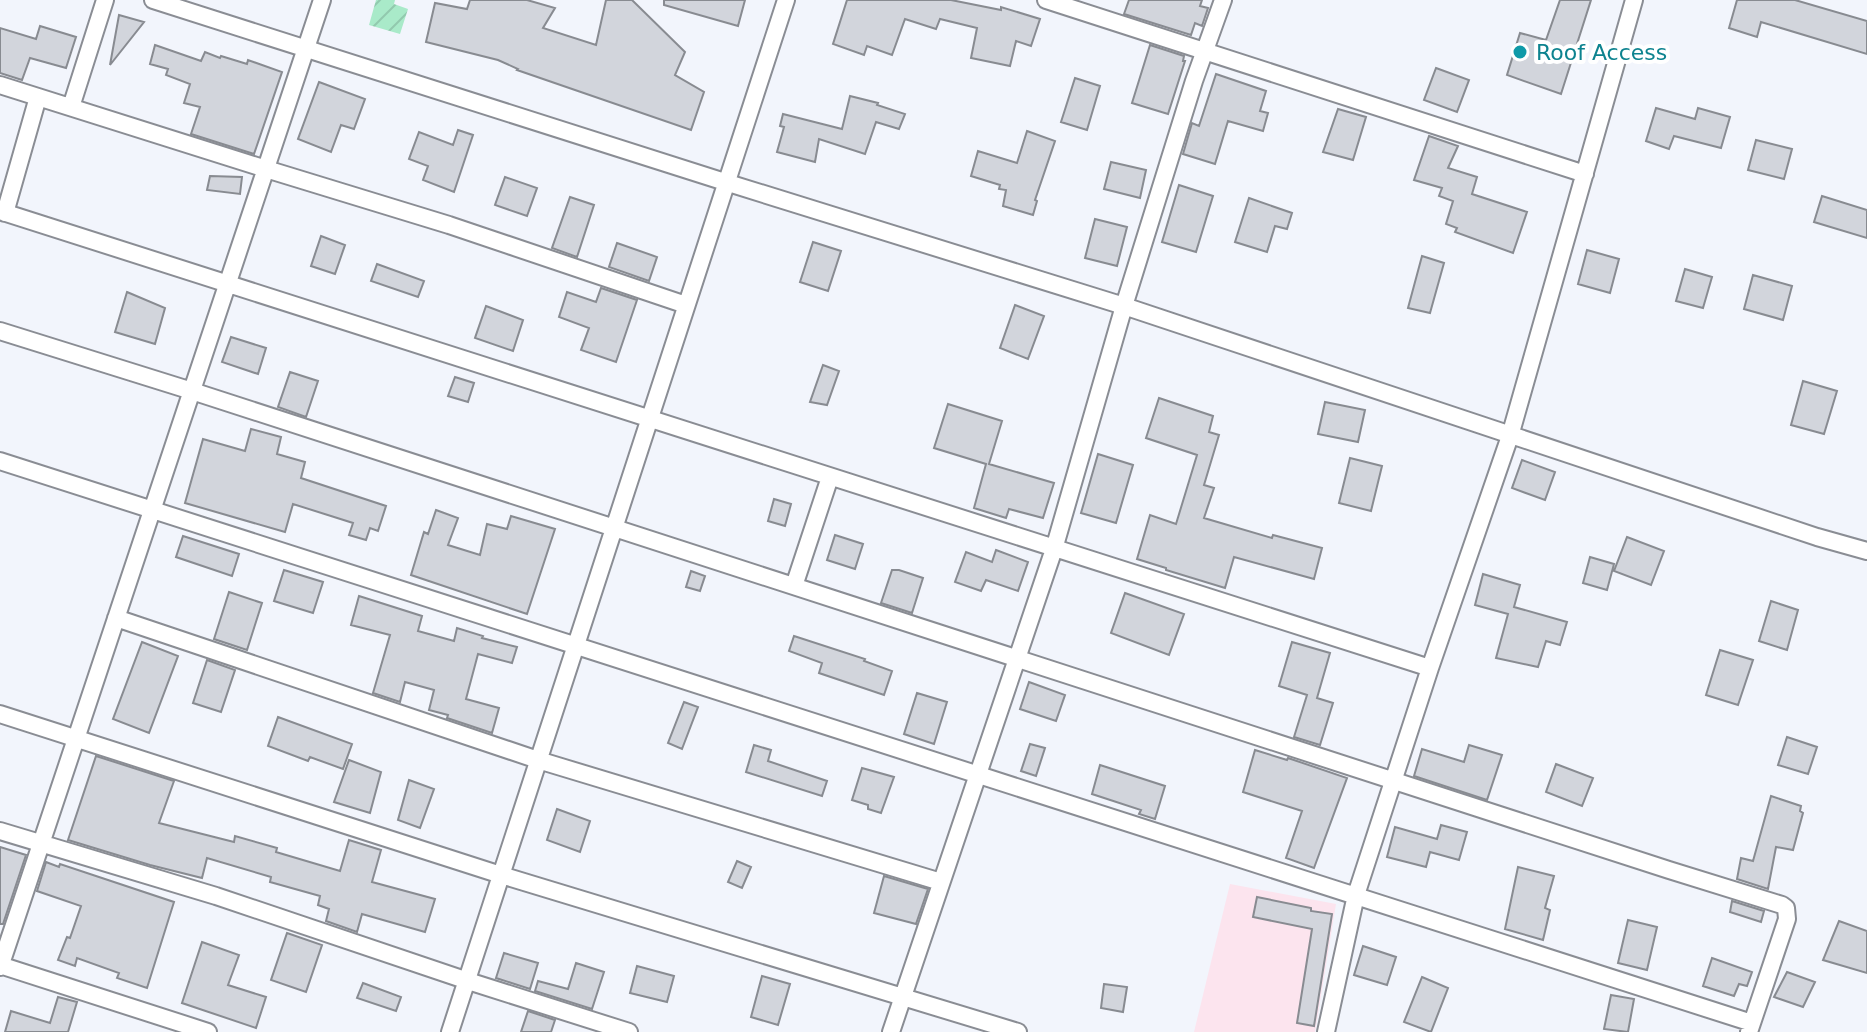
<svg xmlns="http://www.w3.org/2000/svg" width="1867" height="1032" font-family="'DejaVu Sans',sans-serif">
	<defs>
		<pattern id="garden-furrows" width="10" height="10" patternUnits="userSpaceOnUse" patternTransform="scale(2)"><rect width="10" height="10" fill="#a9eac9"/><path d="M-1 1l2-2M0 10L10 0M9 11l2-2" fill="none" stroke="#92c9ae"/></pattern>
	</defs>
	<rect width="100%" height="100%" fill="#f2f5fc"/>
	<path fill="#fce4ee" d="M1230 884 1336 904 1315 1032H1194Z"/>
	<path fill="url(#garden-furrows)" d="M376 0H395L394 4 408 9 400 34 369 25Z"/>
	<path fill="#d2d5dc" stroke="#888b91" stroke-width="2" d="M470 0H527L555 8 543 28 596 45 606 0H632L685 52 675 75 704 92 691 130 517 70 518 69 498 60 426 42 435 3 467 9Z
		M664 0H745L738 26 664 5Z
		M847 0H951L1001 10V7L1040 19 1031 46 1016 41 1010 66 971 58 977 28 940 19 936 29 905 19 892 55 867 46 864 55 833 44Z
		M1129 0H1202L1200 6 1208 8 1202 26 1195 23 1191 35 1124 14Z
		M1560 0H1591L1561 94 1507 75 1520 33 1546 40Z
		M1737 0H1795L1867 21V54L1761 22 1757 37 1729 28Z
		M119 15 144 22 110 65Z
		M40 26 76 37 66 68 30 58 22 80 0 73V28L36 39Z
		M155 45 201 61 205 52 220 58 221 56 247 64 248 60 282 72 254 154 191 134 200 107 184 103 190 84 166 75 168 69 150 64Z
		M1150 45 1184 56 1183 61H1185L1168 114 1132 103Z
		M1436 68 1469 80 1457 112 1424 100Z
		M1216 74 1266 91 1260 111 1268 113 1263 131 1228 121 1215 164 1183 154 1192 123 1199 126Z
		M1075 78 1100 86 1087 130 1061 122Z
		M319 82 365 99 354 129 341 125 331 152 298 139Z
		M850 96 878 103 877 105 905 114 899 129 876 122 865 154 819 139 815 162 777 152 784 127 780 126 783 114 842 129Z
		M1656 108 1695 119 1698 108 1730 117 1721 148 1674 136 1669 149 1646 141Z
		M1338 109 1366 117 1353 160 1323 152Z
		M458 130 473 135 454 192 423 180 428 166 409 159 419 132 453 145Z
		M1027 131 1055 141 1035 200 1037 201 1033 215 1003 206 1006 190 999 189 1000 185 971 176 978 151 1017 163Z
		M1429 136 1458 146 1448 168 1477 177 1472 194 1527 212 1513 253 1455 232 1457 228 1446 224 1453 201 1439 196 1442 188 1414 180Z
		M1756 140 1792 149 1784 179 1748 170Z
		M1111 162 1146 170 1140 198 1104 189Z
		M210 176 242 177 240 194 207 190Z
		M505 177 537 188 527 216 495 205Z
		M1179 185 1213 196 1196 252 1162 242Z
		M1822 196 1867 210V238L1814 222Z
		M570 197 594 205 577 257 552 248Z
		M1249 198 1292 213 1287 229 1275 226 1267 252 1235 242Z
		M1095 219 1127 227 1117 266 1085 258Z
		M321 236 345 245 335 274 311 266Z
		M813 242 841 251 828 291 800 282Z
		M617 243 657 257 649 281 609 267Z
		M1587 250 1619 259 1610 293 1578 284Z
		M1422 256 1444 263 1430 313 1408 308Z
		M377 264 424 281 418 297 371 281Z
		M1685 269 1712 277 1703 308 1676 301Z
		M1753 275 1792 286 1783 320 1744 309Z
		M601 288 637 300 616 362 581 350 589 328 559 317 567 292 596 302Z
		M127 292 165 308 155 344 115 332Z
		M1015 305 1044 316 1028 359 1000 348Z
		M486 306 523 320 513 351 475 338Z
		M231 337 266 348 258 374 222 362Z
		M823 365 839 371 827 405 810 402Z
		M290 372 318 381 306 417 278 407Z
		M455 377 474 383 468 402 448 396Z
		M1803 381 1837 391 1824 434 1791 425Z
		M1159 398 1213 416 1209 432 1219 435 1204 485 1214 488 1204 518 1272 538 1273 535 1322 548 1314 579 1234 557 1225 588 1166 570V568L1137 559 1150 515 1176 524 1197 455 1146 438Z
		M1325 402 1365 410 1358 442 1318 434Z
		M948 404 1002 421 989 464 1054 483 1043 518 1009 509 1006 518 974 508 986 464 934 448Z
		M251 429 281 437 277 454 305 462 301 478 386 506 378 531 370 528 366 540 349 535 353 523 293 504 285 532 185 503 203 439 245 451Z
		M1098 454 1133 465 1116 523 1081 513Z
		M1350 458 1382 466 1371 511 1339 503Z
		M1522 460 1555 472 1545 500 1512 488Z
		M774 499 791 504 785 526 768 521Z
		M436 510 458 518 448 545 480 555 487 524 507 529 511 516 555 529 527 614 411 575 424 532 428 534Z
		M835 535 863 544 855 569 827 560Z
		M183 536 239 554 232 576 176 557Z
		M1627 537 1664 551 1651 585 1614 571Z
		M996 550 1028 562 1018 591 986 580 981 591 955 582 966 552 992 562Z
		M1590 557 1614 564 1607 590 1583 583Z
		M284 570 323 582 313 613 274 601Z
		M892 570H899L923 578 912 613 881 603Z
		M691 571 705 576 700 591 686 587Z
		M1483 574 1520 585 1514 607 1567 622 1560 645 1546 641 1538 667 1496 658 1508 614 1475 605Z
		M229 592 262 603 247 650 214 639Z
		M1125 593 1184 614 1169 655 1111 633Z
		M359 596 422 616 418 631 454 641 457 628 483 636 482 638 517 647 512 663 478 654 466 699 499 708 492 733 447 718 448 715 429 710 434 690 405 682 400 702 373 693 390 635 351 625Z
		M1771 601 1798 610 1787 650 1759 641Z
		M794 636 865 659 864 661 892 671 884 695 819 673 822 663 789 651Z
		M142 642 178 656 149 733 113 719Z
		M1292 642 1330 653 1317 698 1333 703 1320 745 1294 737 1307 695 1279 686Z
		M1720 650 1753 660 1738 705 1706 695Z
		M207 660 235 670 221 712 193 703Z
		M1029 682 1065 695 1056 721 1020 709Z
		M917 693 947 702 934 744 904 734Z
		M684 702 698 707 682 749 668 743Z
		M278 717 352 744 343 769 310 757 308 761 268 746Z
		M1787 737 1817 747 1808 774 1778 765Z
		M1030 744 1045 748 1036 776 1021 771Z
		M754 745 771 750 768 761 827 781 822 796 746 772Z
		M1469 745 1502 755 1487 800 1414 776 1422 749 1464 762Z
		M1255 750 1287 760 1288 758 1347 778 1314 868 1286 858 1302 811 1243 792Z
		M96 756 174 781 159 823 234 842 235 836 277 848 276 852 340 871 349 840 381 850 372 882 435 899 425 932 362 914 357 932 326 921 329 909 318 905 320 896 270 882 271 877 207 858 202 878 150 865 68 840Z
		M349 760 381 772 370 813 334 802Z
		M1556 764 1593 778 1582 806 1546 792Z
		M1100 765 1165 786 1155 819 1139 814 1141 810 1092 794Z
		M862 768 894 777 881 813 868 809V805L852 800Z
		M409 780 434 789 420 828 398 820Z
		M1771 796 1801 806 1800 811 1803 813 1793 850 1776 847 1768 889 1737 879 1741 858 1753 861Z
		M557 809 590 821 580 852 547 840Z
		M1441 825 1467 832 1459 860 1430 852 1426 867 1387 857 1395 827 1437 839Z
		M0 847 26 855 3 924H0Z
		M737 861 751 867 742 888 728 882Z
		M46 862 59 867 60 864 174 902 147 988 117 978 119 973 77 958 75 966 58 960 67 937 70 938 81 906 37 891Z
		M1518 867 1554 876 1545 908 1550 910 1543 940 1505 929Z
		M884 876 928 889 916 924 874 913Z
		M1257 897 1311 908V911L1332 914 1314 1026 1297 1023 1312 929 1253 917Z
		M1732 901 1764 911 1761 922 1730 912Z
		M1628 920 1657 927 1647 970 1618 963Z
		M1839 921 1867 931V973L1823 960Z
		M287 933 322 945 306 992 271 980Z
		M202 942 239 955 228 985 266 997 256 1028 182 1003Z
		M1363 946 1396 957 1387 985 1354 975Z
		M504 953 538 963 530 989 496 978Z
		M1712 958 1752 972 1747 986 1739 984 1734 996 1703 986Z
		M576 963 604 972 592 1009 535 991 538 981 568 989Z
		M637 966 674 976 667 1002 630 993Z
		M1787 972 1815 982 1803 1007 1774 997Z
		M762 976 790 984 778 1025 751 1017Z
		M1422 977 1448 988 1431 1032 1404 1022Z
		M363 983 401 997 396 1011 357 998Z
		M1104 984 1127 987 1123 1012 1101 1008Z
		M1611 995 1634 999 1628 1032 1604 1029Z
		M58 997 77 1002 68 1032H5L11 1011 50 1023Z
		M528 1011 555 1020 551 1032H521Z"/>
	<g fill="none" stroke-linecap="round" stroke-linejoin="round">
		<defs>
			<path id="minor" d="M153 0 725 182 1124 306 1817 537 1867 551
				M1046 0 1585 174
				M0 85 266 169 449 225 686 305
				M71 107 105 0
				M0 211 1430 668
				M5 213 38 97
				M0 331 192 391 1669 870 1782 905 1786 908 1787 919 1749 1032
				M0 461 1752 1023
				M794 586 830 477
				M116 618 538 760 941 882
				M0 714 501 875 1018 1032
				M0 831 216 896 468 981 629 1032
				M0 965 208 1032
				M0 967 322 0
				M450 1032 786 0
				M891 1032 1054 549 1124 306 1194 81 1223 0
				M1326 1032 1356 895 1430 668 1510 436 1634 0"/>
		</defs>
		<use href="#minor" stroke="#8a8d94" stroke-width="20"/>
		<use href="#minor" stroke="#fff" stroke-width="16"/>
	</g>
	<circle fill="#0f9aa8" stroke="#fff" stroke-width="3" cx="1520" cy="52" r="8"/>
	<g text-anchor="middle" stroke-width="8" stroke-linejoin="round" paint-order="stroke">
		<g font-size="22" fill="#0d838f" stroke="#fff" text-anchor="start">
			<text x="1536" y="60">Roof Access</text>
		</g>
	</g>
</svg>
